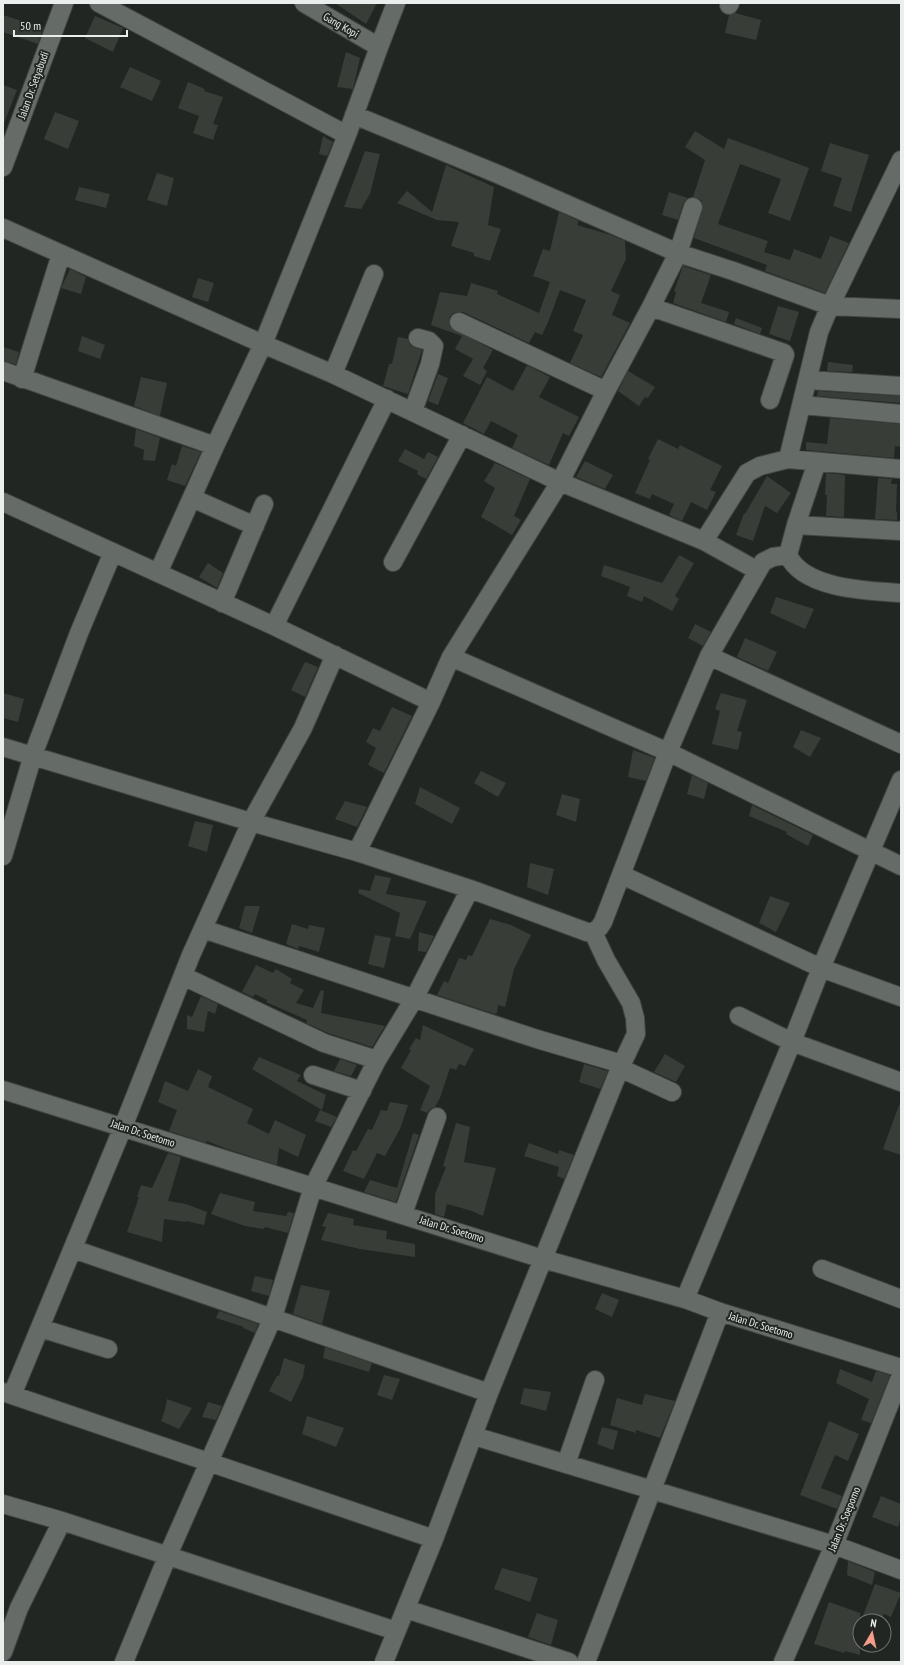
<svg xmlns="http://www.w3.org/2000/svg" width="904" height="1665" font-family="'PT Sans Narrow',sans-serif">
	<rect width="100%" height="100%" fill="#212623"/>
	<path fill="#393d38" d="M335 3H377L366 24Z
		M735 13 761 20 756 40 725 33 729 15Z
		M3 15 43 28 38 44 3 32Z
		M95 16 123 28 113 52 85 38Z
		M346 52 360 58 353 89 337 87Z
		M130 67 161 81 152 101 120 87Z
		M188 82 205 89 204 91 223 97 213 124 218 125 213 140 193 133 199 116 178 108Z
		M3 85 17 90 4 123H3Z
		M55 112 79 121 68 149 44 139Z
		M695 131 724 149 728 138 809 168 790 221 768 213 781 179 740 164 718 224 768 241 764 252 790 260 794 249 821 259 830 236 849 243 825 293 765 271 767 265 694 238 703 205 701 200 693 197 705 160 685 147Z
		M323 136 333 142 327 156 319 154Z
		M830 143 869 155 851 212 833 206 842 178 821 171Z
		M365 151 380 154 370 194 361 209 344 207Z
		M446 165 494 187 488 225 501 229 490 261 474 256V253L451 246 459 222 437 220 397 203 407 191 432 212Z
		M157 173 174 178 167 206 147 200Z
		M79 187 110 194 106 208 75 200Z
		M669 192 688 198 683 204 678 220 662 215Z
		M559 212 579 221 577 225 611 235 625 241 626 259 611 291 620 295 612 315 630 323 601 377 570 363 583 335 573 331 586 300 560 290 549 320 542 335 535 332 529 343 463 312H458L453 313 449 318V323L451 328 493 350 483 368 487 371 480 385 463 376 473 359 455 349 462 336 431 325 440 292 467 296 471 283 498 291 497 294 539 313 550 282 533 276 543 249 550 251Z
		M683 266 711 275 701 303 729 312 726 322 673 303 676 292 674 291Z
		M70 269 86 277 81 294 61 288Z
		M198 278 214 283 208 302 192 297Z
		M778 306 799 312 790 341 769 334Z
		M736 318 762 328 760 334 734 324Z
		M82 336 105 345 100 359 78 351Z
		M398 337 408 339 411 346 422 350 408 394 383 386 389 364H392Z
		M3 347 19 352 16 364 3 361Z
		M828 362 853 365 852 372 827 371Z
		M527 365 550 377 539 397 579 417 569 436 563 433 549 465 512 448 518 435 491 421 484 434 463 423 487 377 513 391Z
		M628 371 655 387 648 398 645 397 639 406 618 391Z
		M438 374 448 378 438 405 428 401Z
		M141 377 167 383 160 416 134 406Z
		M818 391 901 396V403L817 396Z
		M830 418 901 424V447L895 446 894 458 806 450V442L827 444Z
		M136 429 160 438 155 461 143 460 144 450 134 446Z
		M658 439 678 449 680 445 722 466 710 490 716 492 707 510 691 502 682 521 669 515 674 504 652 494 650 499 635 493 650 460 648 459Z
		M182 446 201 452 185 486 167 480 172 464 176 466Z
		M405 449 424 459 428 452 438 457 426 479 417 474 418 471 398 461Z
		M585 461 613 475 605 489 576 477Z
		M495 463 530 479 514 516 521 520 512 535 481 517 495 488 484 481Z
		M826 473 845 475 844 517 826 516 827 495H825Z
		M767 476 791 493 777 513 765 506 753 541 736 535 744 513 745 514Z
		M878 478 892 479 891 484H897L896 512H897V520L875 519Z
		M679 555 694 563 675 596 679 599 672 611 644 596 642 602 627 596 630 587 601 576 604 565 662 583Z
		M208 563 223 573 217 588 199 577Z
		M776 597 814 609 805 629 770 613Z
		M695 624 711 632 703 646 688 638Z
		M745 638 777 652 768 671 737 657Z
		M305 662 318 667 305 697 291 690Z
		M3 693 24 699 18 722 3 718Z
		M721 693 747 700 737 731 742 732 738 750 712 744 720 711 715 709Z
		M392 707 412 716 384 773 368 765 376 748 366 742 373 728 380 731Z
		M801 730 821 738 810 757 793 747Z
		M633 750 655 758 646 781 628 777Z
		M481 771 506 783 498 797 474 783Z
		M692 775 708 783 704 799 687 794Z
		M420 787 460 808 452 824 415 804Z
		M562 794 580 799 576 822 556 815Z
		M345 801 367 807 357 827 335 819Z
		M752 805 813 835 808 846 786 834 787 832 749 816Z
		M195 821 213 825 207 852 188 846Z
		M530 863 554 869 548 895 527 887Z
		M375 875 391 878 386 894 427 901 410 939 395 936 400 913 358 893 359 889 370 891Z
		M770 896 790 903 776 932 759 923Z
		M245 906H260L252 933 239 928Z
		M490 919 511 925 531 935 514 969 505 1007 498 1005 497 1013 495 1014 437 995 444 981 448 983 459 958 466 960 468 955 472 956Z
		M292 924 308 929 309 925 325 928 319 952 299 946 298 949 286 944Z
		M419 932 434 936 426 952 418 951Z
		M375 935 391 938 384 968 368 964Z
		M256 965 273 973 276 969 292 979 290 983 304 990 296 1003 313 1008 321 990 324 991 321 1013 385 1026 372 1047 328 1033 306 1023 307 1020 266 1002 267 1000 255 994 253 997 242 992Z
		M201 996 218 1004 215 1014 208 1011 204 1032 187 1029V1015L192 1017Z
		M423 1025 474 1049 465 1066 459 1064 456 1070 450 1068 440 1098 435 1107 430 1109 427 1113 420 1110 430 1086 401 1068 411 1050 409 1049 416 1038 420 1040Z
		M665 1054 685 1066 676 1082 654 1072Z
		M259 1057 301 1075 297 1081 326 1095 322 1110 252 1069Z
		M340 1059 357 1065 351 1076 334 1071Z
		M584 1064 608 1071 600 1089 579 1082Z
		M198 1069 212 1076 208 1087 253 1109 247 1123 269 1134 275 1120 306 1135 298 1157 279 1148 277 1165 227 1149 207 1141 206 1143 169 1131 177 1110 158 1102 165 1081 188 1091Z
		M390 1102 408 1105 400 1129 385 1156 377 1153 364 1179 343 1171 353 1150 356 1151 368 1129 372 1130 381 1110 387 1111Z
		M899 1105H901V1155L883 1149Z
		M320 1110 337 1117 331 1127 315 1121Z
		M456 1123 470 1127 464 1162 496 1168 483 1216 472 1211 447 1204 444 1217 435 1214V1194L446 1167 443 1166Z
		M413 1133 419 1135 396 1202 364 1192 370 1180 397 1188Z
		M529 1143 558 1154 559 1150 574 1155 564 1179 557 1176 559 1167 524 1156Z
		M168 1153 181 1157 168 1201 186 1204 207 1212 204 1225 186 1221V1222L164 1219 162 1242 127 1232 139 1197H137L141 1185 152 1188Z
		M220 1193 255 1202 253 1211 286 1216 288 1212 294 1213 288 1233 265 1227 264 1229 245 1226 211 1214Z
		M328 1213 354 1219 353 1225 387 1231 386 1239 415 1244V1257L360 1249 321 1240 326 1227 322 1226Z
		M255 1276 273 1280 269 1296 251 1291Z
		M301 1285 330 1291 322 1324 293 1314Z
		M602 1293 619 1300 612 1317 595 1309Z
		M219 1311 258 1324 255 1333 243 1328 244 1327 216 1318Z
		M325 1347 372 1363 369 1372 323 1358Z
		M284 1358 305 1365 303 1377 291 1402 269 1391 277 1376H279Z
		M840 1369 872 1382 876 1371 890 1375 871 1423 861 1420 869 1399 836 1383Z
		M384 1375 400 1379 392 1400 377 1395Z
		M524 1388 551 1392 546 1411 520 1404Z
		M645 1394 675 1401 660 1438 636 1430V1433L610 1425 617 1398 642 1405Z
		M167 1399 192 1408 179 1429 161 1421 165 1410Z
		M208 1402 222 1406 216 1420 202 1417Z
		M307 1416 344 1428 336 1447 302 1434Z
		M829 1421 859 1434 848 1461 835 1455 821 1488 842 1496 837 1509 800 1495Z
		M602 1427 618 1431 613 1450 597 1444Z
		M881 1496 901 1504V1518L898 1527 872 1517Z
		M848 1561 875 1572 872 1585 847 1575Z
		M502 1568 538 1578 530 1602 494 1589Z
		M875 1584 901 1593 891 1617 884 1614 881 1621H861Z
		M829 1602 860 1613V1655L845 1651 844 1653 814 1644Z
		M537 1613 558 1620 551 1645 528 1637Z"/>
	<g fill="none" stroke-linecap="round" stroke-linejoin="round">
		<defs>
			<path id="minor" d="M99 3 347 135
				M304 3 379 47
				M729 5 730 3
				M354 115 500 175 678 253 733 271 830 306 901 309
				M3 167 64 3
				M3 228 263 344 333 374 560 482 704 541 758 571
				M651 307 784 353 785 355 770 400
				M459 322 606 391
				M3 371 215 446
				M333 374 374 274
				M22 379 61 254
				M808 380 901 386
				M802 405 901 414
				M413 411 430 364 434 346 429 341 418 338
				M788 459 819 332 830 306 901 160
				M192 498 255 526
				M3 502 274 626 431 702
				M796 525 817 462
				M704 541 747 473 760 466 788 459 901 469
				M788 555C803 589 868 591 901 593
				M393 562 462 435
				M158 573 215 446 263 344 347 135 379 47 396 3
				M222 603 264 504
				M274 626 387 399
				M709 656 901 744
				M451 657 668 752 901 866
				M3 747 251 822 357 852 470 889 587 932H593L599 928 603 922 668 752 709 656 763 562 773 557 788 555 796 525 901 531
				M357 852 431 702 451 657 560 482 606 391 651 307 678 253 693 207
				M3 856 33 755 79 633 113 552
				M622 875 821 968 901 997
				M203 929 537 1039 622 1064
				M183 976 324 1043 377 1060
				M739 1016 792 1042 901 1082
				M620 1068 672 1092
				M313 1075 362 1091
				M3 1090 543 1259 685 1299 720 1312 901 1368
				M403 1214 437 1117
				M73 1249 489 1393
				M822 1269 901 1299
				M685 1299 792 1042 821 968 901 780
				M40 1328 108 1349
				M3 1392 434 1539
				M12 1395 123 1127 191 955 251 822 303 728 335 655
				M474 1436 834 1545 901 1570
				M566 1464 595 1380
				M3 1504 62 1521
				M406 1609 569 1662
				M3 1652 19 1608 62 1521 396 1631
				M124 1662 168 1555 273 1317 313 1187 377 1060 414 999 470 889
				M384 1662 434 1539 489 1393 543 1259 620 1068 636 1034 635 1018 631 1003 606 960 593 932
				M586 1662 720 1312
				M783 1662 834 1545 901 1375"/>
		</defs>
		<use href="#minor" stroke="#404542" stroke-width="20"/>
		<use href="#minor" stroke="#656b67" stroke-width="18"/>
	</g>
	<g text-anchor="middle" stroke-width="4" stroke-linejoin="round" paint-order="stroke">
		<g font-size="11" fill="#eaeeec" stroke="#212623">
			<text transform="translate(341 25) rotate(30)" y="4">Gang Kopi</text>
			<text transform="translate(33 85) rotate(-70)" y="4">Jalan Dr. Setyabudi</text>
			<text transform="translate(143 1133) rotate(18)" y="4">Jalan Dr. Soetomo</text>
			<text transform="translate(452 1229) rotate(17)" y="4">Jalan Dr. Soetomo</text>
			<text transform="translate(761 1325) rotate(17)" y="4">Jalan Dr. Soetomo</text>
			<text transform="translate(844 1519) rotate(-68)" y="4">Jalan Dr. Soepomo</text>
		</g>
	</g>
	<rect width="904" height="1665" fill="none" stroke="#eaeeec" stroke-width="8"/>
	<g transform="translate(872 1633) rotate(9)"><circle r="19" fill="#212623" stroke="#717673"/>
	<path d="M0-3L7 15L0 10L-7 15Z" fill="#f49d8b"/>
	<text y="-6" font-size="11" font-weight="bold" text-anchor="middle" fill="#eaeeec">N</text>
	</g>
	<path d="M14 30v6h113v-6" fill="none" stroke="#eaeeec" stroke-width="2"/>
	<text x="20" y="30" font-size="12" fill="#eaeeec" stroke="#212623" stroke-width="3" paint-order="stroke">50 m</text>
</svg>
